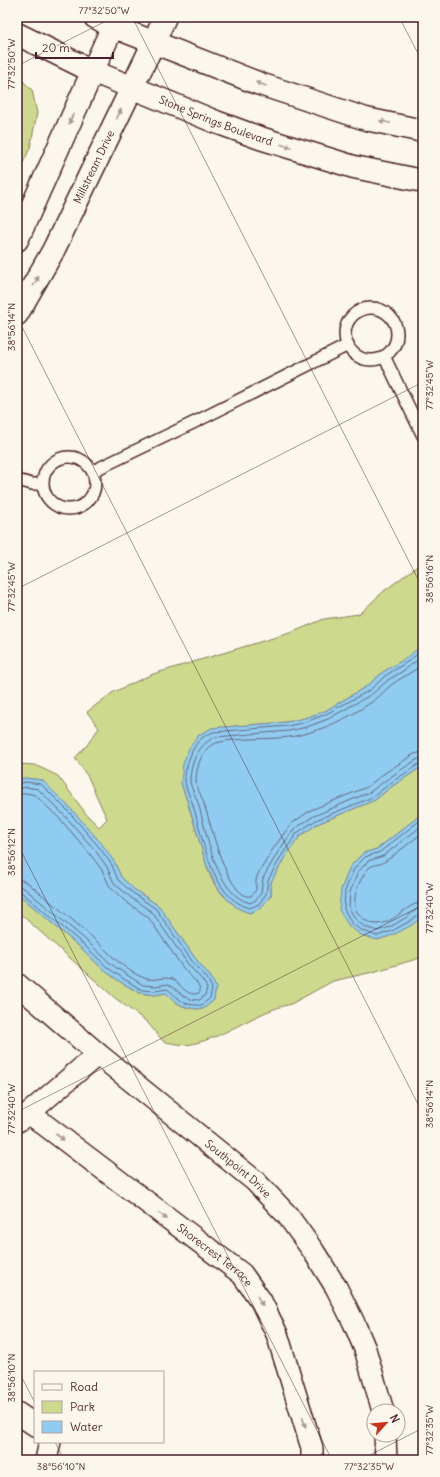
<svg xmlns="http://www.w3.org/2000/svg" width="440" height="1477" font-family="Delius,sans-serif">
	<rect width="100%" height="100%" fill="#fbf7ec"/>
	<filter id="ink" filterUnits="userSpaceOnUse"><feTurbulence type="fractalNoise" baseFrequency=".025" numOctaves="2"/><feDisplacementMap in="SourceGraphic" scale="8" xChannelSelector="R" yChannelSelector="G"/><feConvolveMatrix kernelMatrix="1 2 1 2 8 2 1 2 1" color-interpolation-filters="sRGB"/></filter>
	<g filter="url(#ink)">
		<path fill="#cdda8d" stroke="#8c7c5c" d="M17 75 32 90 37 113 30 148 17 176Z
			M423 562V644L408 657 383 672 367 686 325 711 305 718 287 722 212 728 199 735 181 783C189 806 196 830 203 853 206 863 209 876 215 885 224 898 235 908 250 913L271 896V882L285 857 300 836 317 824 375 800 391 787 423 766V813L377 849 363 853 350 867 341 890 377 940C394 935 409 927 423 916V957L373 972 333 981 291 1004C256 1011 227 1037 192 1044 184 1046 173 1043 164 1042L147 1022 115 998 17 911V893L81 948 105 971 122 983 140 993 155 995 166 993C178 1006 186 1009 203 1009L214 1000 210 976 195 958 159 906 135 890 121 877 115 863 72 810 42 780 25 778 17 780V764L35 765 58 776 87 815 99 827 107 819 88 777 75 758 87 745 99 728 87 712 112 693 150 675 293 632 324 619 359 614 384 591Z"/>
		<path fill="#90ccf1" stroke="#7487a2" d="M423 644V766L391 787 375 800 317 824 300 836 285 857 271 882V895L261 908 250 913 239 909 227 899 215 884 207 866 189 806 181 783 183 764 189 748 199 735 212 728 287 722 305 718 325 711 367 686 383 672 408 657Z
			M25 778 42 780 72 810 102 844 115 863 121 877 135 890 159 906 195 958 210 976 216 987 214 1000 203 1009C185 1009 178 1005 166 993L155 995 140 993 122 983 105 971 81 948 17 893V780Z
			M423 813V916L412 925 393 935 377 940 361 935 349 926 339 910 341 890 350 867 363 853 377 849Z"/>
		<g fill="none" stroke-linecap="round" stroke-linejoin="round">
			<path stroke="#66647a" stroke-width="1" d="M423 649 410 660 385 676 370 690 326 714 306 722 288 726 213 732C210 734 205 735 202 738 192 745 184 770 185 782 186 790 191 798 193 805 203 838 211 898 250 908L259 904 266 894 268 880 282 855 297 833 316 820 373 797 389 784 419 764 423 763
				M423 656 400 673 388 680 372 694 328 719 307 727 289 731 215 737C198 745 191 762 190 780 190 787 196 796 198 803 207 832 215 894 250 903L256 900 261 893 263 878 278 852 294 829 314 816 370 792 386 780 416 760 423 758
				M423 664C412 673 400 678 390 686 386 689 382 694 377 698 354 716 318 733 289 737 267 740 237 737 216 743 210 745 206 749 203 754 199 761 196 772 196 781 196 787 201 794 203 801 209 818 213 836 219 853 222 863 237 900 251 896L256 890V880L258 874 273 849 291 824 311 810 367 787 382 775 414 754 423 752
				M17 784 26 782 41 784 69 812 99 847 112 865 118 880 133 893 156 909 192 961 207 978 212 988 210 998 202 1005C181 1006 181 999 167 989L155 991 142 990 124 979 108 968 84 945 21 892 17 891
				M17 789 26 787 38 789 65 816 95 850 107 867 114 883 130 897 152 912 188 964 203 981 207 988 205 995 200 1000C180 1000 182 991 168 984L155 986 143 985 127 975 111 964 87 941 24 888 17 886
				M17 795 26 793 35 795 61 820 90 854 102 870 110 887 126 902 148 917 183 968 198 984 200 989V992C189 1000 180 983 172 979 163 976 153 982 144 978 123 970 108 951 92 937 71 918 49 901 28 883L22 880H17
				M423 818 380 852 365 857 354 869 345 891 344 909 352 924 363 931 377 936 392 931 410 921 420 914 423 913
				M423 825 383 856 368 861 358 872 350 892 349 908 356 920 365 927 377 931 390 927 407 917 417 909 423 908
				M423 832C415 839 407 845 399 851 394 855 389 859 384 862 380 865 374 864 370 867 360 877 350 899 357 912 361 918 369 924 377 924 395 924 406 903 423 902"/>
			<defs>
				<path id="service" d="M345 334a26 26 0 1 1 52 0a26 26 0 1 1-52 0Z
					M384 356 423 436
					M43 483a26 26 0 1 1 52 0a26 26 0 1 1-52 0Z
					M93 471 195 422 348 345
					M17 480 32 484H43"/>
				<g id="minor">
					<path id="s1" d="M17 984 98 1054 255 1181 288 1216 314 1252 336 1287 354 1323 365 1349 383 1411"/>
					<path id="s2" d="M29 1113 242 1274 261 1301 277 1334 312 1448V1460"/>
					<path d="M18 1121 29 1113 98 1054"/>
					<path d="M17 1413 35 1425"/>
					<path d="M385 1435 386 1460"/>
					<path d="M46 1460 50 1442"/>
				</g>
				<g id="tertiary">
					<path d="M95 17 112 26 260 84 366 119 423 131"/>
					<path id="s3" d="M17 34 92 71 216 122 260 138 354 167 423 181"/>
					<path d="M17 240 117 17"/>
					<path id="s4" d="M17 314 53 251 154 42 165 17"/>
				</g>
			</defs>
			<use href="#service" stroke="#4a1f2b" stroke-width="14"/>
			<use href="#minor" stroke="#4a1f2b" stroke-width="24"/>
			<use href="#tertiary" stroke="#4a1f2b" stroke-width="25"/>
			<use href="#service" stroke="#fbf7ec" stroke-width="11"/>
			<use href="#minor" stroke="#fbf7ec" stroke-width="21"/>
			<use href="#tertiary" stroke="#fbf7ec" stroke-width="22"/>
		</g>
		<defs><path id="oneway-solid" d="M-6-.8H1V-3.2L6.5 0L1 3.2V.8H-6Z"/></defs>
		<g fill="#ab9695">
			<use href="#oneway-solid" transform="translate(261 84) rotate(-160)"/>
			<use href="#oneway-solid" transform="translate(119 114) rotate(-64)"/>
			<use href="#oneway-solid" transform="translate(71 119) rotate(114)"/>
			<use href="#oneway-solid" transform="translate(385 122) rotate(-168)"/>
			<use href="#oneway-solid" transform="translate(286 146) rotate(17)"/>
			<use href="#oneway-solid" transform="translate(36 281) rotate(-61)"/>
			<use href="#oneway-solid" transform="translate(60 1137) rotate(37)"/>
			<use href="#oneway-solid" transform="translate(163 1216) rotate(37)"/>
			<use href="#oneway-solid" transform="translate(260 1301) rotate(59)"/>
			<use href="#oneway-solid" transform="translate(304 1422) rotate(73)"/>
		</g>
	</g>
	<path fill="none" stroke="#4a1f2b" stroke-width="1" stroke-opacity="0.45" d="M132 17 423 589M399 17 423 63M17 66 114 17M17 317 423 1114M17 589 423 382M17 843 332 1460M17 1112 423 905M17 1368 35 1403M55 1442 64 1460M360 1460 423 1428"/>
	<g text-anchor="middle" stroke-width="3" stroke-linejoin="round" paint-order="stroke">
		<g font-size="11" fill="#4a1f2b" stroke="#fbf7ec">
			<text dy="4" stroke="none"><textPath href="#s3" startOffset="217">Stone Springs Boulevard</textPath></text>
			<text dy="4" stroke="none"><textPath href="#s4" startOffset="166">Millstream Drive</textPath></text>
			<text dy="4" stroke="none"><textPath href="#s1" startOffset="288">Southpoint Drive</textPath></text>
			<text dy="4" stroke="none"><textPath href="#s2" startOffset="234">Shorecrest Terrace</textPath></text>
		</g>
	</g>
	<rect width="440" height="1477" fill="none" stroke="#fbf7ec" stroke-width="44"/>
	<rect x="34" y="1371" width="130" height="72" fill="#fbf7ec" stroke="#b4a19f"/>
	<rect x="42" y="1384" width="20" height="6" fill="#fbf7ec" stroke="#b4a19f"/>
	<text x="70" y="1391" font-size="12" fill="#4a1f2b">Road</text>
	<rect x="42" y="1401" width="20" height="12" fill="#cdda8d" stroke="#b4a19f"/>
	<text x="70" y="1411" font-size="12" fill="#4a1f2b">Park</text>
	<rect x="42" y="1421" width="20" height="12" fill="#90ccf1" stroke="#b4a19f"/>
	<text x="70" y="1431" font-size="12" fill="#4a1f2b">Water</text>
	<g transform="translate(386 1423) rotate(63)"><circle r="19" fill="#fbf7ec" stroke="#b4a19f"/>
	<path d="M0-3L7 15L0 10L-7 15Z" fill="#c8321e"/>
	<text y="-6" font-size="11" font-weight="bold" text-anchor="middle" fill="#4a1f2b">N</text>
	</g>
	<path d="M36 52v6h77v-6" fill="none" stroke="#4a1f2b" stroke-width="2"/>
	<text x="42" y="52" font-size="12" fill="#4a1f2b" stroke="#fbf7ec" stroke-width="3" paint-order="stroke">20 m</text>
	<rect x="22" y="22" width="396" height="1433" fill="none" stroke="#4a1f2b" stroke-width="1.5"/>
	<g font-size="10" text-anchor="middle" fill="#4a1f2b">
		<text x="104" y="14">77°32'50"W</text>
		<text transform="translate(11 64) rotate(-90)" y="4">77°32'50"W</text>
		<text transform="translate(11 327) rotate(-90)" y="4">38°56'14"N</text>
		<text transform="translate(429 385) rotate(-90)" y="4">77°32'45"W</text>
		<text transform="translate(429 579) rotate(-90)" y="4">38°56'16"N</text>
		<text transform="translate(11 587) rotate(-90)" y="4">77°32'45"W</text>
		<text transform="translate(11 852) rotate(-90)" y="4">38°56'12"N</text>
		<text transform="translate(429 908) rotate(-90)" y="4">77°32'40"W</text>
		<text transform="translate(429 1104) rotate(-90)" y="4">38°56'14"N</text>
		<text transform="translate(11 1109) rotate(-90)" y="4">77°32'40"W</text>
		<text transform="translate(11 1378) rotate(-90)" y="4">38°56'10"N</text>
		<text transform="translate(429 1430) rotate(-90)" y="4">77°32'35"W</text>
		<text x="61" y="1470">38°56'10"N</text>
		<text x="369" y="1470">77°32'35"W</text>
	</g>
</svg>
